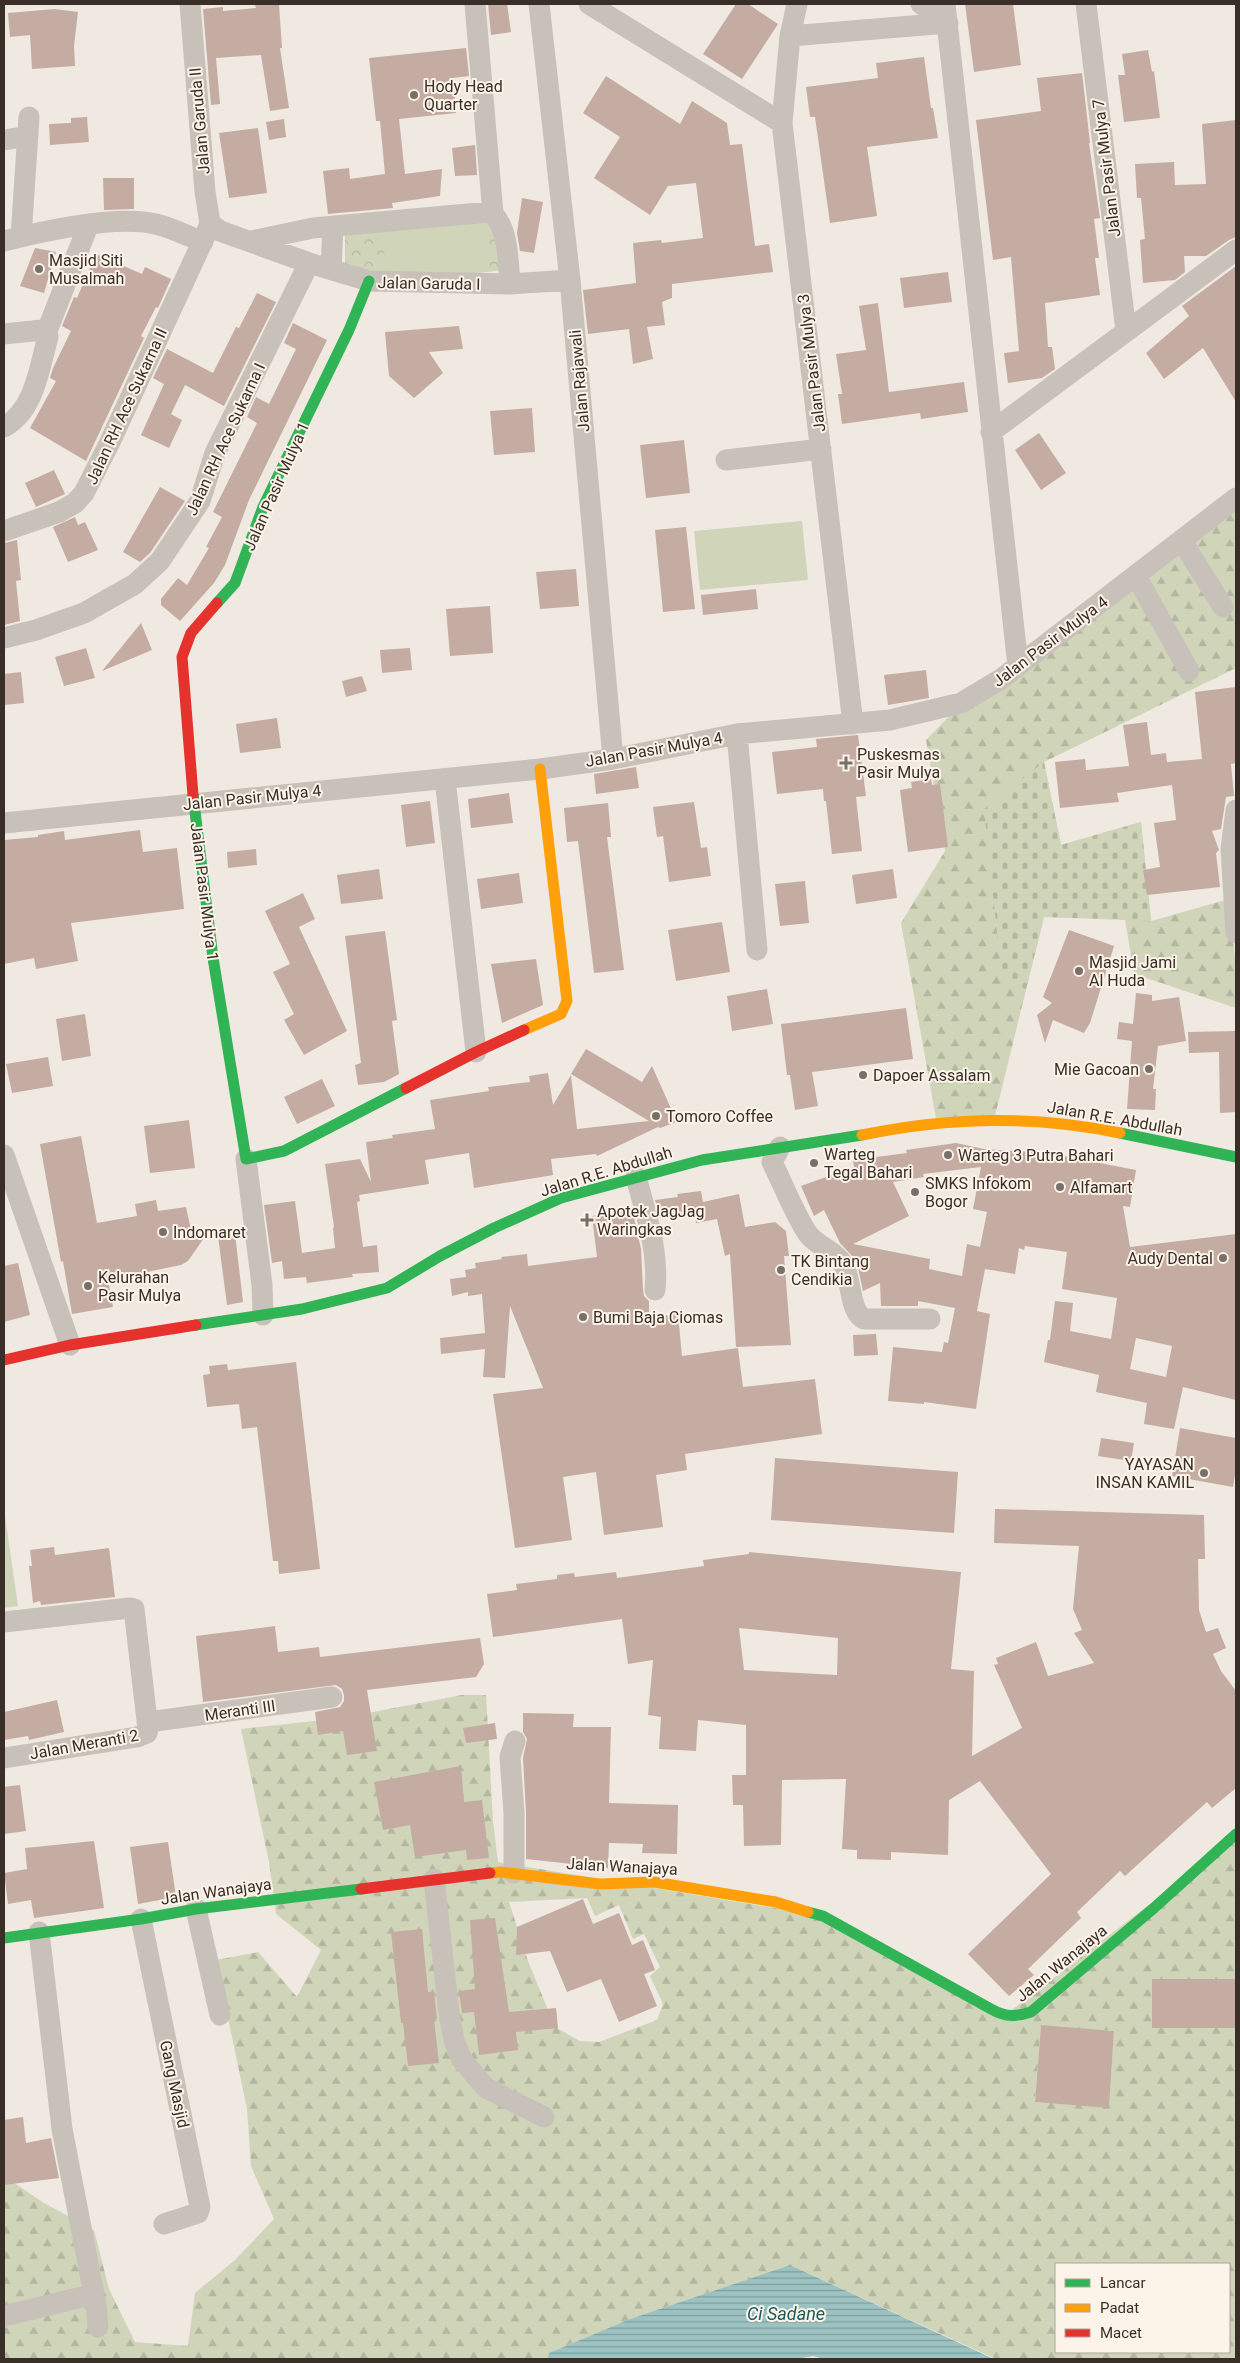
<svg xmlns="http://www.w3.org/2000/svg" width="1240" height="2363" font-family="Roboto,sans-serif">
	<defs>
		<pattern id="forest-firs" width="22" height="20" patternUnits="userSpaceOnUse" patternTransform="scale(1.25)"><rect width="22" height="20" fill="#d0d5ba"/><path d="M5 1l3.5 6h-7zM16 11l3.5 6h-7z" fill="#b3b7a0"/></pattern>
		<pattern id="cemetery-stones" width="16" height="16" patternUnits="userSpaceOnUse" patternTransform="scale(1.25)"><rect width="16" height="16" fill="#d0d5ba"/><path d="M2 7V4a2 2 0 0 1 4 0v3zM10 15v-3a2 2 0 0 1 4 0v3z" fill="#b3b7a0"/></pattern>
		<pattern id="park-crowns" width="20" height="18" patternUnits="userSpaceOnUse" patternTransform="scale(1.25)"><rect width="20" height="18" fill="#d0d5ba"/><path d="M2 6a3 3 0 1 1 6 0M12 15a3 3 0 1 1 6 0" fill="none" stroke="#b3b7a0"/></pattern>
		<pattern id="water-rules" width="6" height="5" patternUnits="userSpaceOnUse" patternTransform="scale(1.25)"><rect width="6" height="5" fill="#9cc2c2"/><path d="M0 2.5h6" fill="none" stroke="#809e9e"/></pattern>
	</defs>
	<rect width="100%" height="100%" fill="#efe9e2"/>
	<path fill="url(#forest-firs)" fill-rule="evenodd" d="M1236 495V668L1044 762 1061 845 1141 822 1151 921 1229 899 1236 967V1008L1134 974 1125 919 1044 917 994 1120 937 1124 901 923 945 851 926 740 963 702Z
		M462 1695H486L493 1821 498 1862 823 1916 1004 2016 1236 1838V1979H1152V2028H1236V2359H996L790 2265 630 2319 549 2353 547 2359H4V2176L44 2203 94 2230 109 2289 135 2342 188 2346 195 2293 235 2260 274 2219 251 2166 247 2109 216 1960 258 1952 297 1997 321 1950 276 1914 269 1862 241 1729 342 1718ZM587 1898 595 1916 619 1905 633 1939 644 1934 660 1967 650 1976 663 2004 657 2020 599 2042 580 2041 555 2027 528 1961 509 1902ZM1041 2026 1114 2031 1109 2107 1035 2102ZM1056 2264H1229V2352H1056Z"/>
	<path fill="url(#cemetery-stones)" d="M1044 762 1061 845 1141 822 1151 921 1044 917 1026 989 1002 980 984 809Z"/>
	<path fill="url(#park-crowns)" d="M492 217 504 270 438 278 369 277 345 264V227Z"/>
	<path fill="#d0d5ba" d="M486 219 490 266 386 274 382 227Z
		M802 521 808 580 700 590 694 531Z
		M4 1509 18 1606 4 1608Z"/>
	<path fill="url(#water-rules)" d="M790 2265 994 2359H824L813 2356 796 2359H547L549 2353 630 2319Z"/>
	<path fill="#c4aca2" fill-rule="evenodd" d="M279 4 282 48H280L289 108 270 111 261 55 216 58 220 104 211 105 203 9 223 7V11L256 8 255 5Z
		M488 4H507L511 32 491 35Z
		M736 4H748L778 24 742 79 703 54Z
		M965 4H1013L1021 65 974 72Z
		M55 9 78 12 74 46 75 66 32 69 30 35 10 37 8 13Z
		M466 48 469 76 453 78 456 113 399 119 405 174 442 169 440 196 392 203 393 208 328 214 323 171 349 168 350 179 385 174 380 121H376L369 58Z
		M1148 50 1152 72 1154 71 1160 118 1124 122 1118 75H1125L1122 54Z
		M924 57 931 108H933L938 138 867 147 877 216 830 223 815 117H810L806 87 878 78 876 63Z
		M1082 73 1090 143H1089L1100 218 1094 219 1099 258H1095L1100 295 1045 303 1048 347H1052L1055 369 1042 378 1008 383 1004 353 1019 351 1011 257 993 260 976 120 1041 111 1037 78Z
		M606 76 680 124 692 101 727 123 730 145 742 144 755 246 769 244 773 272 672 284V298L662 302 665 325 647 327 653 359 633 364 629 329 588 334 583 290 636 283 633 243 661 240 662 243 703 238 696 183 668 186 650 215 594 178 620 137 583 113Z
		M87 117 89 142 50 145 49 124 71 123V118Z
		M284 119 286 137 269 140 266 122Z
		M1236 120V237L1229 240 1206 256H1184L1185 272 1175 280 1143 283 1140 240 1145 239 1141 198H1137L1135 164 1174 162 1175 185 1206 184 1202 124Z
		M258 128 267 193 229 198 219 133Z
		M475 145 477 175 455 176 452 148Z
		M103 178H134V209L104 210Z
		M522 198 543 202 534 253 520 251 517 233Z
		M35 248 56 252 44 293 20 286Z
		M96 254 142 274 145 267 171 279 158 308 156 307 141 336 144 338 86 461 30 428 56 381 50 378 53 368 71 331 62 326 74 297 77 298Z
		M1236 266V402L1203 348 1164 379 1146 353 1189 316 1182 306Z
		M948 272 952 302 904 308 900 278Z
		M257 293 276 302 224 406 185 385 171 414 182 420 169 448 141 435 164 384 153 378 167 349 213 373 236 327 239 328Z
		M878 303 889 392 964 382 968 412 921 419 920 413 842 424 838 394H842L836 354 866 350 859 306Z
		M293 323 327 340 249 500 225 565 214 583 180 621 161 605V599L178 578 187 585 209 548 206 547 222 517 213 512 257 423 247 417 256 397 269 404 296 349 284 343Z
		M459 326 463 349 429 352 443 373 414 398 389 376 385 332Z
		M532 408 535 452 494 455 490 411Z
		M1039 433 1066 473 1041 490 1015 450Z
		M684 440 690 493 646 498 640 445Z
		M54 470 65 494 36 507 25 483Z
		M160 487 185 501 150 553 140 562 123 552Z
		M75 517 78 525 85 522 98 550 68 562 53 527Z
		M686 527 695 609 663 612 655 530Z
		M17 540 21 580 16 581 20 621 4 625V543Z
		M576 569 579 606 540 609 536 572Z
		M756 589 758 609 703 615 701 595Z
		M490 606 493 653 450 656 446 609Z
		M141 623 152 650 102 671Z
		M86 648 95 678 64 686 55 657Z
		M410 648 412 670 382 673 380 650Z
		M926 670 929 698 888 705 884 675Z
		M21 672 24 703 4 705V674Z
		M362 676 367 691 346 697 342 681Z
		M1236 687V763L1231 764 1234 796 1226 797 1221 829 1212 831 1219 850 1216 853 1220 887 1147 895 1143 870 1160 867 1154 823 1176 820 1172 785 1117 793 1119 802 1060 808 1055 762 1085 759 1086 770 1129 766 1123 725 1147 722 1151 755 1166 753 1167 762 1202 759 1195 692Z
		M277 718 281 748 240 753 236 724Z
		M858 735 866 796 856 797 862 851 832 854 826 801H824L823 789 777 794 772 752 817 747 816 739Z
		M636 767 639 788 596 794 594 774Z
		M931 779 932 785 940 784 948 847 908 852 900 790 912 788 911 782Z
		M509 793 513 823 471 828 468 799Z
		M430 801 435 843 406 847 401 805Z
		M694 802 701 848 707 847 711 876 669 882 663 836 657 837 653 807Z
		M608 803 611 837H607L624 970 594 973 578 841 567 842 564 808Z
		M140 830 143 852 177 848 184 909 71 923 78 961 36 969 34 958 4 964V840L38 837V835L64 831 65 840Z
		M256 849 257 865 228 868 227 852Z
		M379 869 383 899 341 904 337 875Z
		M893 869 897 898 856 904 852 875Z
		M519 873 523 903 481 909 477 879Z
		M805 881 809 923 780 926 775 884Z
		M303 893 315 919 299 927 347 1031 304 1055 284 1020 294 1014 273 972 290 964 265 911Z
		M722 922 730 972 676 981 668 930Z
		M1069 930 1114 946 1090 1023 1084 1033 1053 1020 1045 1043 1037 1015 1052 1003 1043 997Z
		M385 931 397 1020 392 1021 399 1074 384 1082 358 1085 355 1065 361 1063 345 936Z
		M536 959 543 1005 502 1023 491 964Z
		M767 989 773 1024 732 1031 727 996Z
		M1136 993 1152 995V1001L1179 997 1186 1041 1158 1046 1153 1089H1156L1155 1110 1127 1109 1132 1041 1117 1039 1119 1022 1133 1024Z
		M906 1008 913 1059 812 1072 818 1106 795 1110 790 1075H787L781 1024Z
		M85 1014 91 1056 62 1061 56 1019Z
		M1236 1031V1112L1220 1113 1219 1052 1189 1053 1188 1032Z
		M586 1049 642 1082 652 1066 677 1122 660 1128 658 1127 597 1156 596 1154 551 1159 553 1175 474 1188 469 1153 425 1160 429 1184 359 1195 360 1201 357 1202 363 1247 377 1245 379 1272 352 1274 353 1277 307 1283 306 1277 284 1279 282 1261 272 1263 264 1205 295 1201 302 1253 335 1248 333 1228 334 1227 325 1164 360 1159 371 1182 366 1142 393 1138 392 1135 435 1129 430 1100 489 1091 488 1087 530 1082 529 1076 548 1073 553 1105 571 1075 577 1129 649 1121 571 1074Z
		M48 1057 53 1086 12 1093 6 1064Z
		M322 1079 335 1106 297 1124 284 1097Z
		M189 1120 195 1168 150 1173 144 1126Z
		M81 1136 97 1223 137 1216 135 1204 156 1200 158 1211 186 1207 193 1239 204 1238 188 1261 181 1265 108 1280 113 1307 72 1314 63 1261 61 1262 40 1144Z
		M956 1143 984 1149 1048 1153 1136 1170 1130 1207 1123 1206 1130 1247 1236 1234V1400L1183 1387 1174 1429 1144 1424 1147 1403 1096 1392 1099 1375 1044 1362 1048 1340H1050L1055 1301 1073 1303 1070 1331 1111 1339 1117 1298 1062 1289 1067 1252 1025 1246 1024 1250 1019 1248 1015 1274 985 1269 977 1311 990 1314 976 1409 924 1402V1404L888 1401 893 1347 942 1352 944 1342 948 1343 955 1308 918 1301V1306H881L880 1283 863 1291 858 1267 853 1257 840 1243 824 1210 814 1216 801 1186 854 1167 853 1160 907 1153 906 1150ZM981 1167 973 1209 987 1212 980 1247 967 1244 962 1276 929 1269 930 1259 853 1244 909 1216 893 1182 924 1177 923 1174ZM1136 1338 1172 1346 1166 1377 1130 1369Z
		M701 1191 703 1202 739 1194 745 1227 775 1222 786 1231 789 1256H784L791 1345 736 1347 730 1254 725 1256 717 1219 696 1223 694 1212 660 1218 655 1200 678 1197 677 1194Z
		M632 1209 641 1249 643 1290 644 1296 649 1301V1317L678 1314 682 1356 738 1348 743 1387 815 1379 822 1434 685 1454 687 1470 656 1475 663 1527 604 1535 596 1472 563 1477 572 1540 515 1548 493 1394 543 1388 510 1306 505 1378 483 1377 485 1349 441 1354 440 1338 485 1333 482 1294 468 1296V1292L452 1296 450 1279 466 1277 465 1270 476 1268 475 1263 502 1259 501 1257 527 1254 528 1266 597 1257 592 1216Z
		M235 1234 243 1302 227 1305 218 1236Z
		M18 1263 30 1315 4 1322V1266Z
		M876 1334 878 1355 854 1356 853 1335Z
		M296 1362 320 1569 279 1574 278 1561H273L257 1427 242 1429 239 1404 207 1407 203 1375 210 1374 209 1366 227 1364 228 1370Z
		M1180 1428 1236 1438V1469L1233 1487 1172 1476Z
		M1101 1438 1134 1443 1131 1461 1098 1456Z
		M775 1458 958 1472 954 1533 771 1520Z
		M995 1509 1204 1515 1205 1559H1198L1199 1610 1206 1632 1218 1628 1226 1648 1213 1654 1221 1671 1236 1691V1788L1212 1808 1207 1802 1125 1876 1120 1871 1077 1912 1081 1918 1028 1969 1034 1975 1009 1996 968 1954 1051 1874 980 1781 949 1800 948 1855 891 1852V1860L857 1859V1850L842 1849 846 1779 782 1780 781 1845 744 1846 743 1805H733L732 1775H746V1725L698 1720 696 1751 659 1749 661 1717 648 1715 653 1660 628 1664 622 1619 493 1637 487 1594 517 1590 516 1584 557 1579V1575L574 1573 575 1577 616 1572 617 1578 704 1566 703 1560 749 1554V1552L961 1572 951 1669 974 1671 972 1756 1022 1728 994 1665 998 1664 996 1658 1036 1642 1048 1676 1094 1663 1074 1633 1082 1630 1073 1609 1079 1546 994 1543ZM739 1628 838 1638 837 1675 744 1670Z
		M54 1547 55 1555 109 1548 115 1597 41 1605 40 1601 33 1603 29 1566H32L30 1550Z
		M275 1626 278 1652 319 1647 320 1657 480 1638 484 1664 476 1677 367 1690 377 1751 347 1755 343 1731 318 1735 315 1712 340 1707 344 1701V1695L342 1689 336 1685 203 1702 196 1636Z
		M57 1700 64 1732 29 1740 28 1736 4 1740V1712Z
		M523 1713 574 1714 573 1727H611L609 1803 678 1805 677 1854 642 1853 643 1844 609 1843 608 1868 526 1859V1812L523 1758 527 1739 523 1732Z
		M495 1723 497 1739 466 1743 463 1728Z
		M461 1766 464 1802 482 1800 489 1858 467 1860 466 1850 415 1857 410 1825 383 1830 374 1782Z
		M20 1785 26 1831 4 1834V1787Z
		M94 1841 104 1908 34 1918 31 1900 8 1904 4 1873 27 1869 25 1848Z
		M168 1842 176 1897 138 1904 130 1847Z
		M583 1899 593 1924 619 1913 632 1945 643 1940 655 1970 644 1974 657 2006 619 2022 601 1979 567 1992 550 1951 516 1955 517 1927Z
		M495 1918 509 2012 556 2008 558 2028 516 2032 518 2050 479 2055 474 2012 462 2013 459 1991 475 1989 470 1920Z
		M422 1929 428 1992H434L437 2019H434L439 2063 408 2066 403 2023H401L391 1932Z
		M1152 1979H1236V2028H1152Z
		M1041 2025 1114 2031 1109 2108 1035 2102Z
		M23 2117 26 2143 51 2138 59 2178 4 2185V2120Z"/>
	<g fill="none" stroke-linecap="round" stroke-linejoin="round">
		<path stroke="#c8c1ba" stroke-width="21" d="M475 4 493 214
			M539 4 570 280 613 759
			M589 4 782 123
			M797 4 790 36 782 123 853 724
			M921 4 948 23
			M945 4 1018 666
			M1086 4 1126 331
			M790 36 948 23
			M4 140 28 136
			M210 223 220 231 309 263 369 281 510 284 570 280
			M21 237 29 117
			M4 241C44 231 116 215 156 224 172 228 188 236 203 242
			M251 241 313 228 490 212C509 225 508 263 510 284
			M331 269 333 226
			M4 334 42 330 47 331
			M4 427C35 410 39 368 48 337L47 331 88 226
			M991 432 1236 250
			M726 460 821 449
			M4 531 59 512 75 503 84 493 109 444 205 236 210 223 205 192 190 4
			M1182 541 1223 607
			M1136 576 1189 671
			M4 638 36 630 84 613 135 584 160 561 200 501 215 453 309 263
			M737 734 757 950
			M445 779 476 1052
			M1236 810 1231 849 1236 933
			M4 823 540 769 613 759 737 734 890 720 961 703 1001 679 1236 498
			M780 1147 772 1162C782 1182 796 1217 808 1234 817 1246 835 1251 843 1264 852 1279 849 1312 864 1319H930
			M4 1155 70 1345
			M246 1159 262 1285 263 1315
			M636 1177C646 1215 659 1250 655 1290
			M4 1622 130 1608 134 1609 148 1729 147 1733 137 1737 4 1758
			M148 1722 332 1697
			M514 1873V1813L510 1757 515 1741
			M434 1879 449 2013 454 2040 462 2060 486 2088 544 2117
			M196 1909 220 2015
			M141 1919 200 2207 198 2213 164 2224
			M39 1932 62 2129 96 2305 98 2327
			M4 2316 86 2296"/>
		<path stroke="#30b455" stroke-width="11" d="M217 603 235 583 263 507 349 330 369 281
			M193 795 213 958 246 1159 284 1151 406 1088
			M1120 1133 1236 1157
			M196 1325 302 1309 387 1288 440 1256 494 1228 561 1198 702 1160 862 1135
			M808 1912 823 1916 991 2009C1005 2017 1016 2017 1031 2012L1154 1908 1236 1834
			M4 1938 141 1919 196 1909 361 1889"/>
		<path stroke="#ff9f0a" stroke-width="11" d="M524 1030 561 1014 567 1001 540 769
			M862 1135C950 1117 1032 1115 1120 1133
			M490 1873 501 1872 600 1884 654 1882 776 1902 808 1912"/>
		<path stroke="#e5322d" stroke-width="11" d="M193 795 182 657 191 633 217 603
			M406 1088 476 1052 524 1030
			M4 1360 70 1345 196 1325
			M361 1889 490 1873"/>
	</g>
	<g fill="#796f69" stroke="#fcf3e9" stroke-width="2">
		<circle cx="414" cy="95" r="5"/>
		<circle cx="39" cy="269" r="5"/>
		<path d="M843.5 755.5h5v5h5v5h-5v5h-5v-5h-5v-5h5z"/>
		<circle cx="1079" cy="971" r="5"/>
		<circle cx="1149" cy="1069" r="5"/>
		<circle cx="863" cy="1075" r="5"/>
		<circle cx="656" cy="1116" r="5"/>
		<circle cx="948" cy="1155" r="5"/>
		<circle cx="814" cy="1163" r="5"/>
		<circle cx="1060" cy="1187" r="5"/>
		<circle cx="915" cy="1192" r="5"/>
		<path d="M584.5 1212.5h5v5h5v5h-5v5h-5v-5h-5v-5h5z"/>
		<circle cx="163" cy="1232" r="5"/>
		<circle cx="1223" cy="1258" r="5"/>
		<circle cx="781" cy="1270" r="5"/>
		<circle cx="88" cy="1286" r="5"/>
		<circle cx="583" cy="1317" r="5"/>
		<circle cx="1204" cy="1473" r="5"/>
	</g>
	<g text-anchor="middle" stroke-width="4" stroke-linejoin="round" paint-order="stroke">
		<g font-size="16" fill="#3a2e28" stroke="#fcf3e9" text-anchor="start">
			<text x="424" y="92">Hody Head<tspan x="424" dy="18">Quarter</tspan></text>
			<text x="49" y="266">Masjid Siti<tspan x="49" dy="18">Musalmah</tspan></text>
			<text x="857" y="760">Puskesmas<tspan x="857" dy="18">Pasir Mulya</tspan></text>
			<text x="1089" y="968">Masjid Jami<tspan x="1089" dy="18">Al Huda</tspan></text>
			<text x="1139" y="1075" text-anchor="end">Mie Gacoan</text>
			<text x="873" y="1081">Dapoer Assalam</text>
			<text x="666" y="1122">Tomoro Coffee</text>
			<text x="824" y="1160">Warteg<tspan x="824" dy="18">Tegal Bahari</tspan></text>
			<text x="958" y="1161">Warteg 3 Putra Bahari</text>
			<text x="925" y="1189">SMKS Infokom<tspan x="925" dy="18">Bogor</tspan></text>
			<text x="1070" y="1193">Alfamart</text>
			<text x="597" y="1217">Apotek JagJag<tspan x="597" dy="18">Waringkas</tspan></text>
			<text x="173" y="1238">Indomaret</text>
			<text x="1213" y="1264" text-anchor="end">Audy Dental</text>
			<text x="791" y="1267">TK Bintang<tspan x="791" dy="18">Cendikia</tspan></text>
			<text x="98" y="1283">Kelurahan<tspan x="98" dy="18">Pasir Mulya</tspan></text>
			<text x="593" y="1323">Bumi Baja Ciomas</text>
			<text x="1194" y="1470" text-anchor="end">YAYASAN<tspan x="1194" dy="18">INSAN KAMIL</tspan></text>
		</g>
		<g font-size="16" fill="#3a2e28" stroke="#fcf3e9">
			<text transform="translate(199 121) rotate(-95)" y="6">Jalan Garuda II</text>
			<text transform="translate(1106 168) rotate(-97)" y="6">Jalan Pasir Mulya 7</text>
			<text transform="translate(429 283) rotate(1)" y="6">Jalan Garuda I</text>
			<text transform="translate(811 363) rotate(-97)" y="6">Jalan Pasir Mulya 3</text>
			<text transform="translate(579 381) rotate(-95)" y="6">Jalan Rajawali</text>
			<text transform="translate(126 406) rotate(-65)" y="6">Jalan RH Ace Sukarna II</text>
			<text transform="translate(225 439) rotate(-65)" y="6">Jalan RH Ace Sukarna I</text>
			<text transform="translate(276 486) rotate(-66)" y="6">Jalan Pasir Mulya 1</text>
			<text transform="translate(1050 641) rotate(-37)" y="6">Jalan Pasir Mulya 4</text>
			<text transform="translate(654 749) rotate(-10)" y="6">Jalan Pasir Mulya 4</text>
			<text transform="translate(252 797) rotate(-6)" y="6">Jalan Pasir Mulya 4</text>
			<text transform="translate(205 892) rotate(83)" y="6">Jalan Pasir Mulya 1</text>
			<text transform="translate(1115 1118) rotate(10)" y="6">Jalan R.E. Abdullah</text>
			<text transform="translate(606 1171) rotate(-17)" y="6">Jalan R.E. Abdullah</text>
			<text transform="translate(240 1710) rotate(-8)" y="6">Meranti III</text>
			<text transform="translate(84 1744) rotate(-10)" y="6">Jalan Meranti 2</text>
			<text transform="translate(622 1866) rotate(3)" y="6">Jalan Wanajaya</text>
			<text transform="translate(216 1891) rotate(-8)" y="6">Jalan Wanajaya</text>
			<text transform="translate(1061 1963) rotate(-39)" y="6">Jalan Wanajaya</text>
			<text transform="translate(175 2084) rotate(78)" y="6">Gang Masjid</text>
		</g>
		<g font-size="18" font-style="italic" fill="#195a60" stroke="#fcf3e9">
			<text x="786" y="2320">Ci Sadane</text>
		</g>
	</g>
	<rect width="1240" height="2363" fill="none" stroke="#3a2e28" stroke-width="10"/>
	<rect x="1055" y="2263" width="175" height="90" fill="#fcf3e9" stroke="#aea49c"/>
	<rect x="1065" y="2279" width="25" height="8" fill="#30b455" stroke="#aea49c"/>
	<text x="1100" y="2288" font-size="15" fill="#3a2e28">Lancar</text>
	<rect x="1065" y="2304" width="25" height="8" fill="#ff9f0a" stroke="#aea49c"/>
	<text x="1100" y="2313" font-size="15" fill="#3a2e28">Padat</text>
	<rect x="1065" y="2329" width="25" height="8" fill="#e5322d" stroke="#aea49c"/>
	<text x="1100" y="2338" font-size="15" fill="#3a2e28">Macet</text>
</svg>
